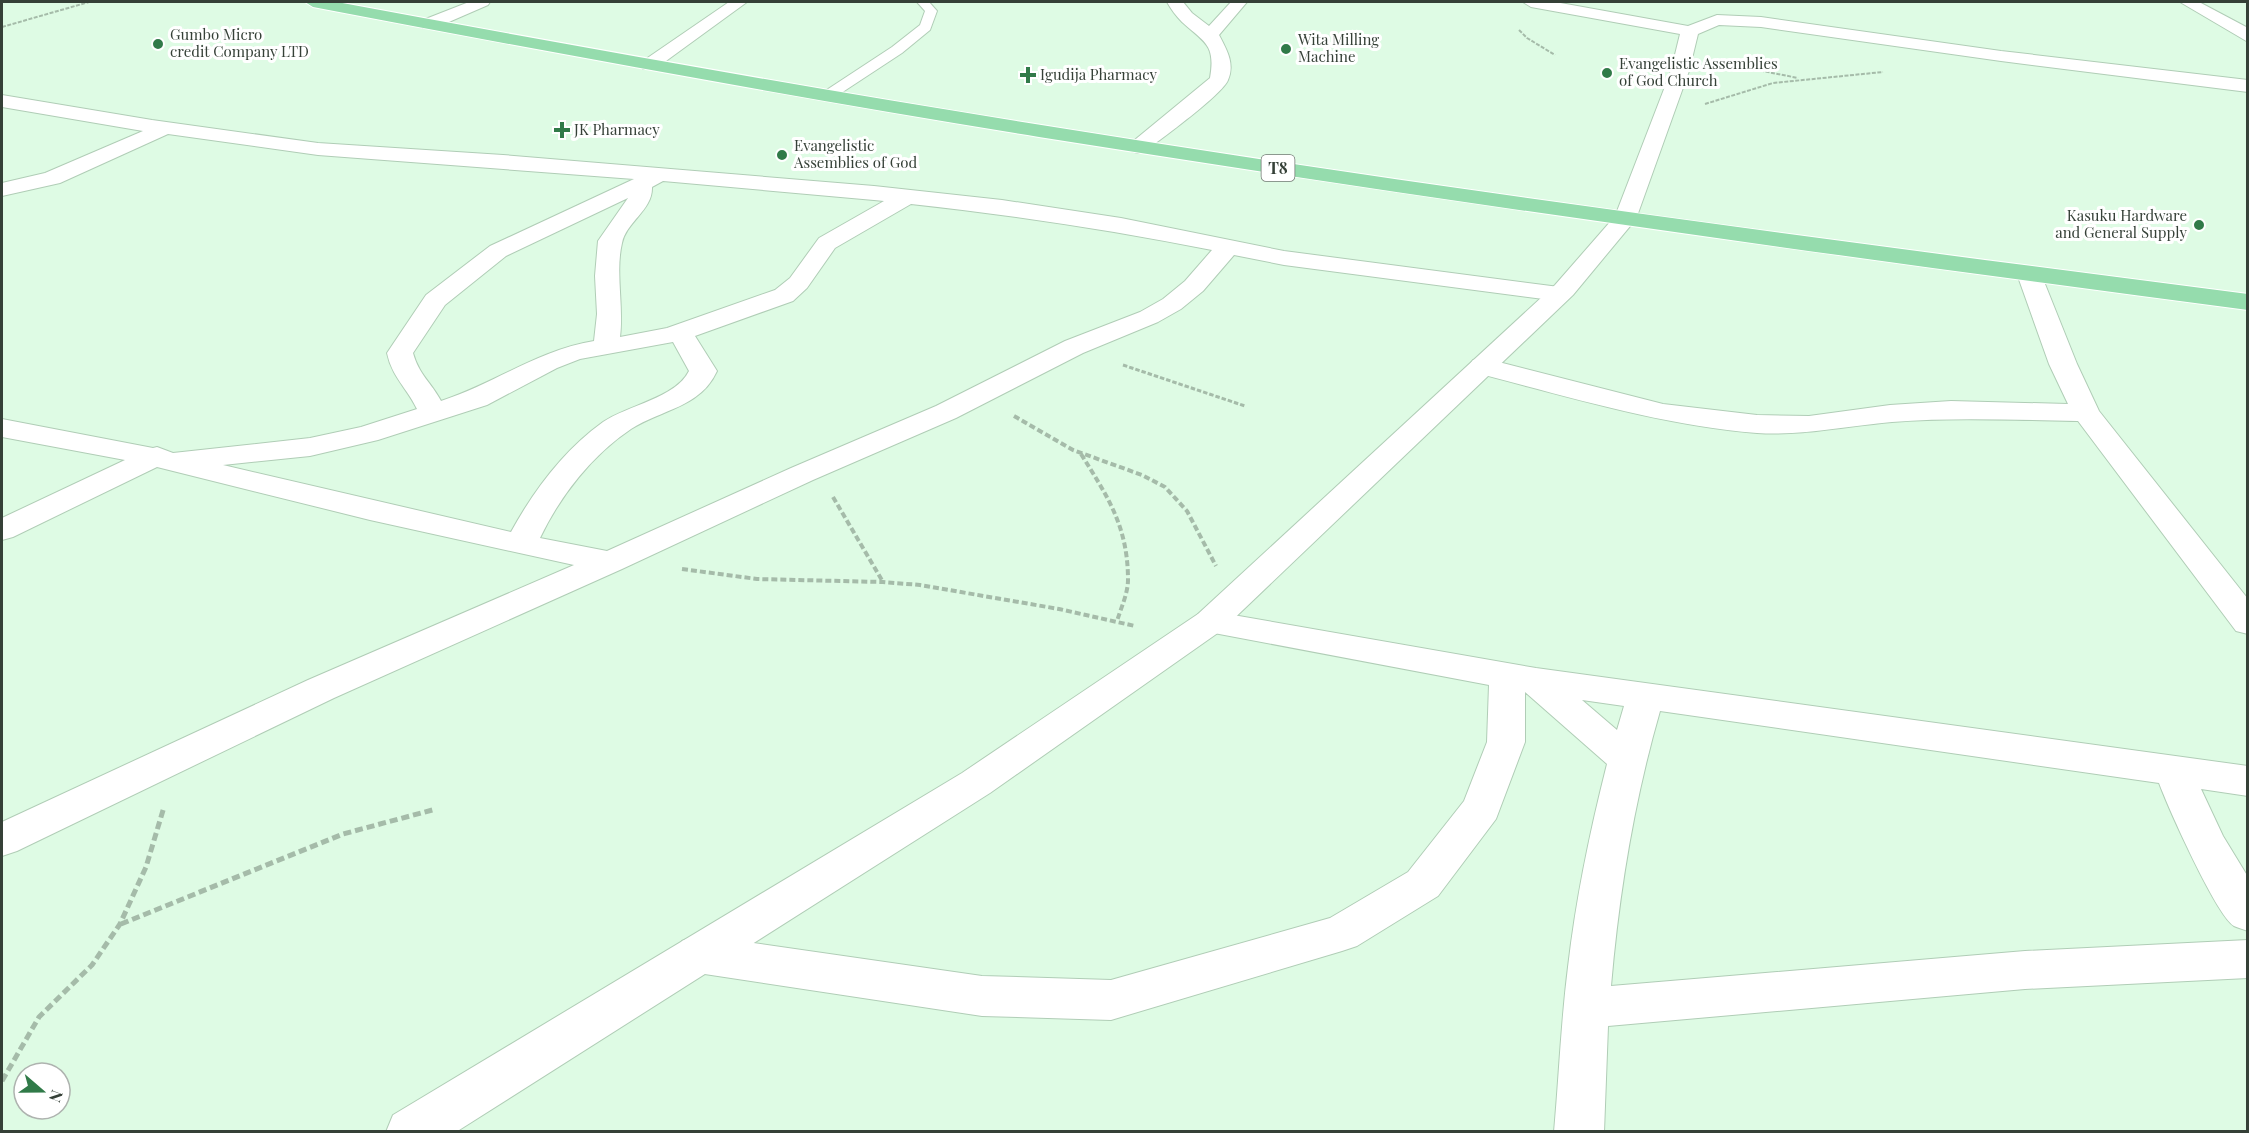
<svg xmlns="http://www.w3.org/2000/svg" width="2249" height="1133" font-family="'Playfair Display',serif">
	<rect width="100%" height="100%" fill="#defbe4"/>
	<g fill="none" stroke-linecap="round" stroke-linejoin="round">
		<defs>
			<path id="lane" d="M917 2H929L937 11 930 30 902 53 832 99H822L820 96 822 93 892 47 920 25 925 11Z"/>
			<path id="street" d="M469 2H490L488 5 435 28H423L420 24 423 20Z
				M729 2H747L655 69H643L640 65 643 61Z
				M1167 2H1183L1192 13 1209 26 1231 2H1247L1219 35C1227 50 1235 64 1228 80 1223 94 1160 140 1145 151L1138 153 1131 151 1128 147 1131 143 1210 78C1216 44 1204 42 1182 22 1176 16 1171 9 1167 2Z
				M1523 2H1555L1688 26 1717 15 1761 17 2001 51 2248 80V92L2001 61 1761 27 1719 25 1698 34 1689 71 1636 219 1633 224 1625 226 1617 224 1614 219 1671 71 1680 34 1531 7Z
				M2180 2H2199L2248 28V42Z
				M2 95 152 120 318 143 503 155 874 186 1002 200 1121 218 1284 251 1559 287 1568 289 1571 294 1568 299 1559 301 1284 265 1234 255 1203 291 1181 309 1158 322 1083 353 956 418 813 480 622 569 334 698 17 851 2 856V822L308 680 574 565 370 520 157 467 13 537 2 540V518L125 460 2 437V419L153 448 157 447 173 453 310 438 361 427 417 409C407 388 392 377 387 353L426 295 490 246 634 179 318 155 168 134 60 183 2 196V183L45 173 143 131 2 107ZM663 181 874 200 884 201 819 238 790 278 775 290 667 328 620 337C624 307 615 272 622 243 626 222 653 210 652 187ZM628 198 598 241 595 276 597 314 594 341C538 350 494 384 441 401 431 382 419 375 413 353L445 305 506 256ZM911 204C1012 215 1112 230 1212 250L1185 281 1163 299 1140 312 1065 341 936 406 791 468 607 551 540 538C560 496 592 455 631 429 662 409 700 408 717 371L695 336 793 301 807 288 835 248ZM673 342 689 371C676 398 628 405 603 422 564 450 534 490 511 532L223 465 310 456 378 440 487 405 557 368 580 359Z
				M2029 267 2038 269 2041 274 2077 364 2099 411 2248 599V634L2236 631 2078 421C2016 420 1954 417 1892 422 1846 426 1803 436 1757 433 1660 425 1567 396 1473 372L1469 366 1473 360 1483 358 1663 404 1757 415 1809 416 1890 405 1951 401 2068 404 2049 364 2017 274 2020 269Z
				M1210 611 1536 668 2248 766V796L2201 789 2223 836 2248 877V931C2243 929 2238 928 2234 926 2216 915 2168 807 2159 783L1660 711C1634 801 1619 893 1611 986L2025 951 2248 940V978L2025 989 1608 1026 1604 1132H1554C1559 1077 1561 1021 1568 967 1576 898 1590 831 1607 764L1525 692V742L1496 819 1438 896 1357 946 1342 951 1111 1020 982 1016 698 973 682 967 676 954 682 941 698 935 982 976 1111 980 1330 918 1408 872 1464 801 1487 742 1489 685 1198 630 1193 622 1198 614ZM1582 700 1624 706 1617 730Z"/>
			<path id="secondary" d="M1625 212 1633 214 1636 219 1573 295 1222 630 990 793 456 1132H386L393 1115 962 773 1198 614 1555 285 1617 214Z"/>
			<path id="primary" d="M305 2H337C569 45 802 87 1035 124 1438 189 1843 242 2248 294V310C1844 257 1441 201 1039 137 797 98 555 53 313 7Z"/>
		</defs>
		<use href="#lane" stroke="#b0cdb6" stroke-width="2"/>
		<use href="#street" stroke="#b0cdb6" stroke-width="2"/>
		<use href="#secondary" stroke="#b0cdb6" stroke-width="2"/>
		<use href="#primary" stroke="#fff" stroke-width="2"/>
		<path stroke="#a5bba9" stroke-width="2" stroke-dasharray="4 1.5" stroke-linecap="butt" d="M2 27 89 2
			M1519 30 1527 38 1555 55
			M1717 62 1798 78
			M1705 104 1773 83 1883 72"/>
		<path stroke="#a5bba9" stroke-width="3" stroke-dasharray="4.5 2" stroke-linecap="butt" d="M1123 365 1245 406"/>
		<path stroke="#a5bba9" stroke-width="4" stroke-dasharray="6 3" stroke-linecap="butt" d="M1014 416 1073 450 1142 475 1165 487 1187 511 1216 566
			M1081 454C1108 497 1128 527 1128 580 1128 593 1121 608 1117 621
			M833 497 883 582
			M682 569 757 579 883 582 920 585 1059 609 1135 626"/>
		<path stroke="#a5bba9" stroke-width="5" stroke-dasharray="8 4" stroke-linecap="butt" d="M121 924 343 834 436 809
			M2 1081 39 1017 92 965 120 924 146 867 164 807"/>
		<use href="#lane" fill="#fff" fill-rule="evenodd"/>
		<use href="#street" fill="#fff" fill-rule="evenodd"/>
		<use href="#secondary" fill="#fff" fill-rule="evenodd"/>
		<use href="#primary" fill="#95dcad" fill-rule="evenodd"/>
	</g>
	<g fill="#307a48" stroke="#fff" stroke-width="2">
		<circle cx="158" cy="44" r="6"/>
		<circle cx="1286" cy="49" r="6"/>
		<circle cx="1607" cy="73" r="6"/>
		<path d="M1025 66h6v6h6v6h-6v6h-6v-6h-6v-6h6z"/>
		<path d="M559 121h6v6h6v6h-6v6h-6v-6h-6v-6h6z"/>
		<circle cx="782" cy="155" r="6"/>
		<circle cx="2199" cy="225" r="6"/>
	</g>
	<g text-anchor="middle" stroke-width="6" stroke-linejoin="round" paint-order="stroke">
		<g font-size="15" fill="#354037" stroke="#fff" text-anchor="start">
			<text x="170" y="40">Gumbo Micro<tspan x="170" dy="17">credit Company LTD</tspan></text>
			<text x="1298" y="45">Wita Milling<tspan x="1298" dy="17">Machine</tspan></text>
			<text x="1619" y="69">Evangelistic Assemblies<tspan x="1619" dy="17">of God Church</tspan></text>
			<text x="1040" y="80">Igudija Pharmacy</text>
			<text x="574" y="135">JK Pharmacy</text>
			<text x="794" y="151">Evangelistic<tspan x="794" dy="17">Assemblies of God</tspan></text>
			<text x="2187" y="221" text-anchor="end">Kasuku Hardware<tspan x="2187" dy="17">and General Supply</tspan></text>
		</g>
		<rect fill="#fff" stroke="#727973" stroke-width="1.5" x="1261.5" y="155" width="33" height="26" rx="4.5"/>
		<g font-size="16" font-weight="bold" fill="#354037">
			<text x="1278" y="174">T8</text>
		</g>
	</g>
	<rect width="2249" height="1133" fill="none" stroke="#354037" stroke-width="6"/>
	<g transform="translate(42 1091) rotate(110)"><circle r="28" fill="#ffffff" stroke="#aeb3af" stroke-width="1.5"/>
	<path d="M0-4.5L10 22L0 15L-10 22Z" fill="#307a48"/>
	<text y="-9" font-size="16" font-weight="bold" text-anchor="middle" fill="#354037">N</text>
	</g>
</svg>
